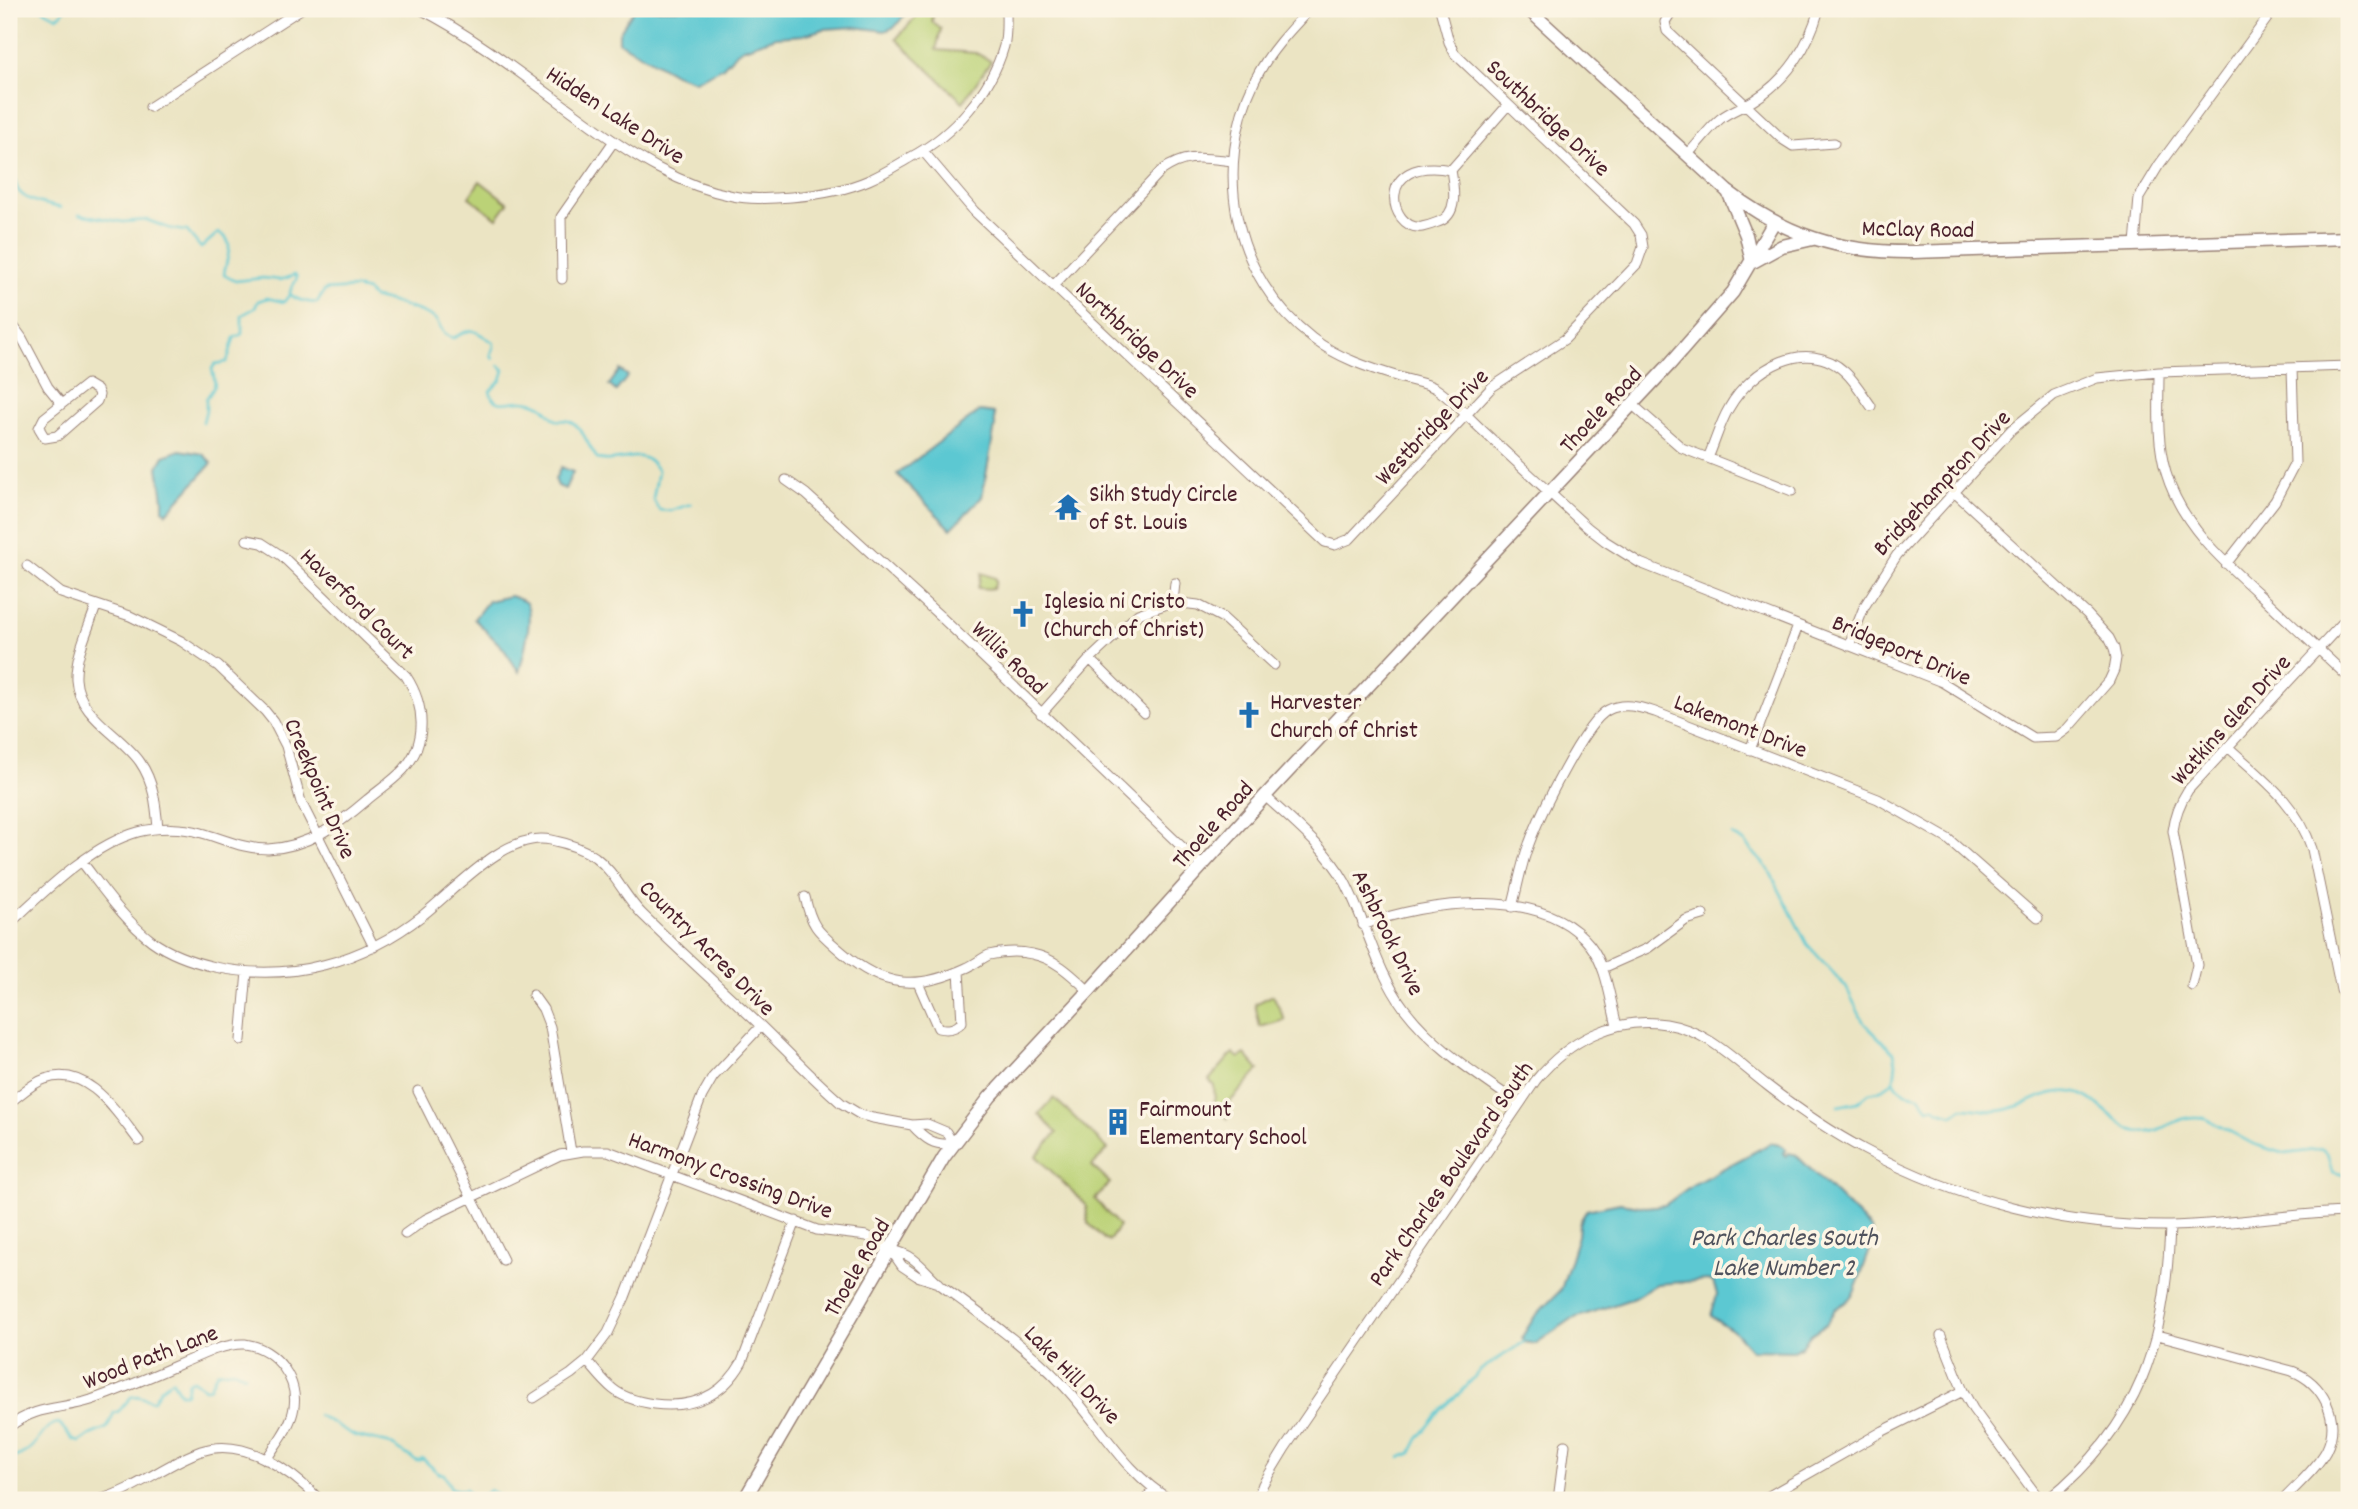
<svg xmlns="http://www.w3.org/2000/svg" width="2358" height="1509" font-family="Dekko,sans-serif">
	<rect width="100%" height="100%" fill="#fcf5e5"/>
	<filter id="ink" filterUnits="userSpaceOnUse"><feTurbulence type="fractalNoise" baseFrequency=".0143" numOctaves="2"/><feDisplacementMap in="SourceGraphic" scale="14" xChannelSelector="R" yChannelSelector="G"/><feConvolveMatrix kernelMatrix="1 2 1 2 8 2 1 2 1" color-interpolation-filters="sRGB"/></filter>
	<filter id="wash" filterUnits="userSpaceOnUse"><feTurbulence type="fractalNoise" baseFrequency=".00686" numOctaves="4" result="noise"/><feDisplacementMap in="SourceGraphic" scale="28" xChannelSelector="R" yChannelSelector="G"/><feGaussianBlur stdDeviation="1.57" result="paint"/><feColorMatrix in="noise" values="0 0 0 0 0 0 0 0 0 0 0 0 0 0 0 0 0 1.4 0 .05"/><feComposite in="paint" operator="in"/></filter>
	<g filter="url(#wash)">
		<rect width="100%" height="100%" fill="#ebe4c3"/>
		<path fill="#bbd277" stroke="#827851" stroke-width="2" d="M918 9H934L932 22 941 29 936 50 976 53 991 61 963 102 896 39 914 19Z
			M480 181 508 203 497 218 469 197Z
			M981 573 995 578 996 582 993 589 978 588Z
			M1273 995 1285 1020 1260 1027 1255 1004Z
			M1233 1053 1239 1058 1245 1054 1259 1070 1227 1105V1118L1215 1106 1214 1085 1209 1080Z
			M1054 1098 1108 1149 1092 1166 1110 1183 1095 1199 1119 1226 1109 1241 1105 1240 1088 1223 1086 1205 1036 1156 1057 1133 1039 1114Z"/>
		<path fill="#5cc8d2" stroke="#53747e" stroke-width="2" d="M634 9H909L895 27 885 31 855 27 824 29 803 35 776 37 744 48 737 52 722 68 695 81 675 74 619 42V33Z
			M620 370 628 376 616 391 609 385Z
			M980 411 994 413 995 426 982 497 951 529 897 474Z
			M180 450 203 454 212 463 167 513 163 509V499L158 467 164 456Z
			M561 467 573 472 565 489 558 486 555 479Z
			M510 596C516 598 522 599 526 603 534 614 523 659 519 672L503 648 474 619 488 601Z
			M1771 1143 1783 1146 1786 1150 1783 1153 1786 1156 1789 1153 1796 1155 1871 1229 1873 1242 1854 1293 1849 1300 1835 1309 1827 1323 1811 1334 1801 1347 1793 1351 1751 1350 1735 1332 1711 1316 1717 1294 1713 1282 1709 1280 1657 1284 1634 1298 1572 1319 1535 1344 1524 1342 1522 1337 1535 1316 1561 1290 1578 1236 1579 1223 1587 1210 1620 1203 1646 1207 1665 1205 1692 1185Z"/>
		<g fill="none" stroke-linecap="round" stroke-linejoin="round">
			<path stroke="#5cc8d2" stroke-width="2.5" d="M42 9 57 17 62 14 64 9
				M9 163C15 171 13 176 16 185 20 202 47 204 61 208
				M79 214 123 222 147 220 171 229 187 231 201 248 218 233C238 239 225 261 224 275L235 281 263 278 280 280 295 275 297 277C296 284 290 286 290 294 297 301 307 302 317 303L325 290 355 288 367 291 373 298C381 298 429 313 435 319 441 326 441 334 453 338 475 327 470 328 493 342L494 346 491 354 493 359
				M499 365 504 370 501 380 490 391C495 410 509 400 523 401 528 401 535 403 540 405 547 408 550 416 556 420 560 420 565 420 569 421 584 426 588 449 598 459 621 466 642 443 658 471L653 499 659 510 670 511 691 504
				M203 422 206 410V399C217 384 216 386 212 369L215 364 227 362 234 338 242 334V315L255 308 258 301 267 298 284 302 290 294
				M1732 835 1744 842 1769 870 1807 944 1846 987 1864 1023 1894 1053 1896 1063 1894 1081 1898 1087 1905 1093 1919 1096 1928 1108 1934 1107 1939 1111 1953 1115 1962 1108C1977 1108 1993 1114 2009 1109 2031 1103 2052 1087 2076 1093 2099 1098 2117 1128 2139 1132 2163 1136 2176 1112 2205 1118L2253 1144 2286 1154 2322 1149 2327 1153 2332 1172 2349 1176
				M1838 1106 1858 1102 1869 1093 1879 1091 1894 1081
				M318 1415 355 1436 388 1443 417 1461 423 1459 438 1473 444 1474 451 1488 458 1490 466 1489 473 1500
				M11 1458C40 1452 40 1424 59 1423L73 1440 80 1442 90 1435 107 1428 114 1413 119 1411 131 1397 137 1396 153 1401 161 1388 172 1380 180 1393H186L188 1382 193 1380 205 1389 210 1387 217 1372 233 1370 245 1375
				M1400 1458 1411 1453 1418 1439 1442 1409 1466 1387 1479 1371 1524 1342
				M481 1500 484 1494 490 1490 497 1494 499 1500"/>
		</g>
	</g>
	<g filter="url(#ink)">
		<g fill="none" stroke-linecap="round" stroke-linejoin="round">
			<defs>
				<path id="minor" d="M420 9C478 38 538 87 591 125 634 156 680 186 733 196 752 200 772 198 791 197 818 195 844 191 869 180 883 174 897 165 911 157 953 135 991 92 1004 46 1007 34 1006 21 1006 9
					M1310 9C1290 30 1268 53 1255 80 1212 169 1233 277 1312 338 1338 358 1369 368 1399 377 1410 381 1425 382 1435 388 1452 399 1467 416 1482 430 1517 463 1552 495 1587 527L1605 541 1640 563 1942 682 2033 738 2056 737 2067 729 2109 681 2114 670 2116 658 2114 648 2109 638 2087 614 1954 492
					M1673 9 1665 22 1667 31 1782 139 1793 146 1834 143
					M150 107 301 9
					M923 151 974 211 1325 542 1335 545 1350 539 1492 387 1565 339 1637 264 1643 247 1641 235 1634 224 1455 54 1449 42 1440 9
					M1687 155C1698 144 1708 129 1720 119 1730 111 1743 107 1754 100 1787 80 1809 46 1819 9
					M1451 170C1374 155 1388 231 1422 227 1427 226 1433 224 1438 222 1459 215 1454 188 1451 170L1508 105
					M2135 245 2139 198 2159 165 2274 9
					M562 279 561 217 614 141
					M1054 285 1161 171C1187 153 1203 158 1233 161
					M9 320 22 338 48 387 61 403
					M2159 372C2159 406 2156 440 2166 473 2182 527 2227 565 2267 601 2294 627 2322 652 2349 678
					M87 384 97 390 99 395 97 401 57 436 45 438 39 428 44 418Z
					M1633 405 1682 448 1792 491
					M1708 458C1715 442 1720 423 1729 408 1751 369 1806 336 1845 372 1855 381 1863 395 1871 406
					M786 480 806 494 940 616 1202 866
					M2226 564 2275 501 2295 463 2292 368
					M27 566 61 593 130 616 181 641 218 666 265 711 273 721 286 746 301 802 374 947
					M1173 602 1175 583
					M96 606C89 628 75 655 76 679 78 716 121 735 140 762 154 782 156 805 158 828
					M1849 646 1864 607 1897 555 2011 430 2054 395 2097 378 2159 372 2349 366
					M1090 659 1144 713
					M1041 714 1090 659 1138 614 1173 602 1198 605 1223 618 1274 665
					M2228 747C2263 779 2297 803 2312 849L2341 990 2349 1009
					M1750 750 1798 626
					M1265 796C1293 822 1326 848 1345 882 1367 924 1376 970 1404 1008 1435 1049 1478 1075 1519 1104
					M82 862C103 889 124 920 152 941 170 954 193 962 215 967 290 983 363 962 423 915 455 890 507 830 551 840 566 843 582 848 595 857 615 872 624 896 642 914 681 952 722 989 761 1026 788 1052 813 1079 841 1103L861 1115 873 1118 912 1125 927 1124 946 1132 953 1144C934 1146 925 1139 912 1125
					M805 897C812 929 819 932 843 953 883 988 918 990 966 968 974 965 982 958 989 955 1002 952 1019 951 1032 954 1055 958 1073 976 1089 991
					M1512 907C1518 886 1521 864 1529 844 1539 817 1584 722 1608 710 1624 702 1639 707 1655 712L1878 799 1948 839 2038 918
					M9 924C45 891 91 845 138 832 158 827 182 827 202 833 224 839 244 849 268 849 308 847 338 825 367 800 379 790 393 781 404 769 428 742 425 705 406 676L282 556 262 543 247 540
					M1363 925C1425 901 1543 885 1590 945 1607 967 1610 1000 1617 1026
					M1603 968 1648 948 1686 920 1703 915
					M918 983 938 1028C947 1030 955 1030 962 1022L959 971
					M2192 986 2197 965 2173 831C2175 815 2179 804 2188 790L2349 616
					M533 995 543 1009 550 1027 571 1152
					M241 1040 247 972
					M418 1091 503 1260
					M9 1103C20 1095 32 1083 45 1079 88 1064 117 1113 139 1141
					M405 1234 426 1219 560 1155 583 1151H608L817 1230 867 1236 891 1250 902 1266 917 1276 939 1283
					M891 1250C918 1255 923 1271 942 1286 984 1317 1026 1346 1062 1384 1098 1421 1125 1474 1171 1500
					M2158 1335 2292 1371C2323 1383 2342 1419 2326 1451 2316 1469 2297 1485 2283 1500
					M1941 1336 1963 1391 1973 1409 2040 1500
					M587 1361C595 1370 603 1381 613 1389 624 1398 640 1402 654 1404 692 1409 723 1396 742 1362L796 1221
					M534 1398 571 1374 587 1361 608 1333 625 1297 702 1096 713 1077 761 1026
					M9 1427C37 1405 59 1410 91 1400 132 1386 172 1367 213 1350 223 1347 233 1343 245 1344 276 1348 301 1381 293 1412 289 1429 275 1445 266 1460
					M98 1500C136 1490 165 1464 201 1451 244 1436 291 1471 320 1500
					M1145 1500 1154 1489
					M1257 1500 1263 1484 1285 1448 1536 1080C1568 1041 1614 1016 1666 1024 1709 1031 1735 1061 1768 1086 1799 1110 1831 1132 1865 1150 1958 1200 2064 1227 2170 1226 2230 1225 2289 1213 2349 1212
					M1558 1500 1565 1445
					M1762 1500 1883 1431 1963 1391
					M2047 1500C2140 1425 2166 1342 2170 1226"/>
				<path id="secondary" d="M1528 9 1727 191C1785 235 1840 253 1913 252L2349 238
					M1729 194 1746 235 1752 262
					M1753 262 1782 246 1813 239
					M744 1500 944 1157 990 1097 1089 991 1265 796 1669 365 1733 292 1774 222"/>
			</defs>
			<use href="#minor" stroke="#9a8277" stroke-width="11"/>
			<use href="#secondary" stroke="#9a8277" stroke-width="15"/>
			<use href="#minor" stroke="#fff" stroke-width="9"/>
			<use href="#secondary" stroke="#fff" stroke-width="12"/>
		</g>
	</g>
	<defs>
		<symbol id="temple-bare" viewBox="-9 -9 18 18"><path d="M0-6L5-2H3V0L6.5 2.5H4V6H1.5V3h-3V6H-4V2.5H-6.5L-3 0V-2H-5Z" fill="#1f6fb2" stroke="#fcf5e5" stroke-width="2.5" paint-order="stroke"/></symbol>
		<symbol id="church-bare" viewBox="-9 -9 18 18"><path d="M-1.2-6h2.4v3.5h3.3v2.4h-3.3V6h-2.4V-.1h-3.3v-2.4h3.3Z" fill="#1f6fb2" stroke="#fcf5e5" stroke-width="2.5" paint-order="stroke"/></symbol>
		<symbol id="building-bare" viewBox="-9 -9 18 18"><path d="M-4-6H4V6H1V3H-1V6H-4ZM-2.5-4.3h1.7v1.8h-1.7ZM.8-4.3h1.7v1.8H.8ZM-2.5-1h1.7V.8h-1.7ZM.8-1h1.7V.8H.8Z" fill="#1f6fb2" stroke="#fcf5e5" stroke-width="2.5" paint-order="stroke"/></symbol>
	</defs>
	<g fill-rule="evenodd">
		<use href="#temple-bare" x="1049" y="488" width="38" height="38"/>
		<use href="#church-bare" x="1004" y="595" width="38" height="38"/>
		<use href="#church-bare" x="1230" y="696" width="38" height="38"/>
		<use href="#building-bare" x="1099" y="1103" width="38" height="38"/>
	</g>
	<g text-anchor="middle" stroke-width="7" stroke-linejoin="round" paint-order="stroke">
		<g font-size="24" fill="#4a1f2b" stroke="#fcf5e5">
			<text transform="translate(616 114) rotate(33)" y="8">Hidden Lake Drive</text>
			<text transform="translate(1549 117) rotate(43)" y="8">Southbridge Drive</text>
			<text transform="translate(1918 228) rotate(1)" y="8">McClay Road</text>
			<text transform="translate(1138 339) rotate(43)" y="8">Northbridge Drive</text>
			<text transform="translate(1600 409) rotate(-47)" y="8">Thoele Road</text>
			<text transform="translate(1431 426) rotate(-46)" y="8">Westbridge Drive</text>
			<text transform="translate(1941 482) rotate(-47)" y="8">Bridgehampton Drive</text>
			<text transform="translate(358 603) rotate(44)" y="8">Haverford Court</text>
			<text transform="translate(1902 649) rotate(23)" y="8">Bridgeport Drive</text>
			<text transform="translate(1010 657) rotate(44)" y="8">Willis Road</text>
			<text transform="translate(2230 719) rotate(-48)" y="8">Watkins Glen Drive</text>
			<text transform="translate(1741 725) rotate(21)" y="8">Lakemont Drive</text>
			<text transform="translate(321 788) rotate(67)" y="8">Creekpoint Drive</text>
			<text transform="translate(1212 824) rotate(-48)" y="8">Thoele Road</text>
			<text transform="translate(1389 932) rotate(64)" y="8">Ashbrook Drive</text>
			<text transform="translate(708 947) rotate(45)" y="8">Country Acres Drive</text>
			<text transform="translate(1450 1173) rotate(-55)" y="8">Park Charles Boulevard South</text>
			<text transform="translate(731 1174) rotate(20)" y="8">Harmony Crossing Drive</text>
			<text transform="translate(856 1267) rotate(-60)" y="8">Thoele Road</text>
			<text transform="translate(150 1356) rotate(-21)" y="8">Wood Path Lane</text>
			<text transform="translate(1073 1374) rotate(46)" y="8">Lake Hill Drive</text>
		</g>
		<g font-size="24" fill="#4a1f2b" stroke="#fcf5e5" text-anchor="start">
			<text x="1089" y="501">Sikh Study Circle<tspan x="1089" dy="28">of St. Louis</tspan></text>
			<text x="1044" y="608">Iglesia ni Cristo<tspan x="1044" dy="28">(Church of Christ)</tspan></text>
			<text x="1270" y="709">Harvester<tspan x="1270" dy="28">Church of Christ</tspan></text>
			<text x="1139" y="1116">Fairmount<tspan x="1139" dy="28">Elementary School</tspan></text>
		</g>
		<g font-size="26" font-style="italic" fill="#4f525d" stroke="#fcf5e5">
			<text x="1784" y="1245">Park Charles South<tspan x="1784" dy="30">Lake Number 2</tspan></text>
		</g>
	</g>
	<rect width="2358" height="1509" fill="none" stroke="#fcf5e5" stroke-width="35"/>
</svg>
